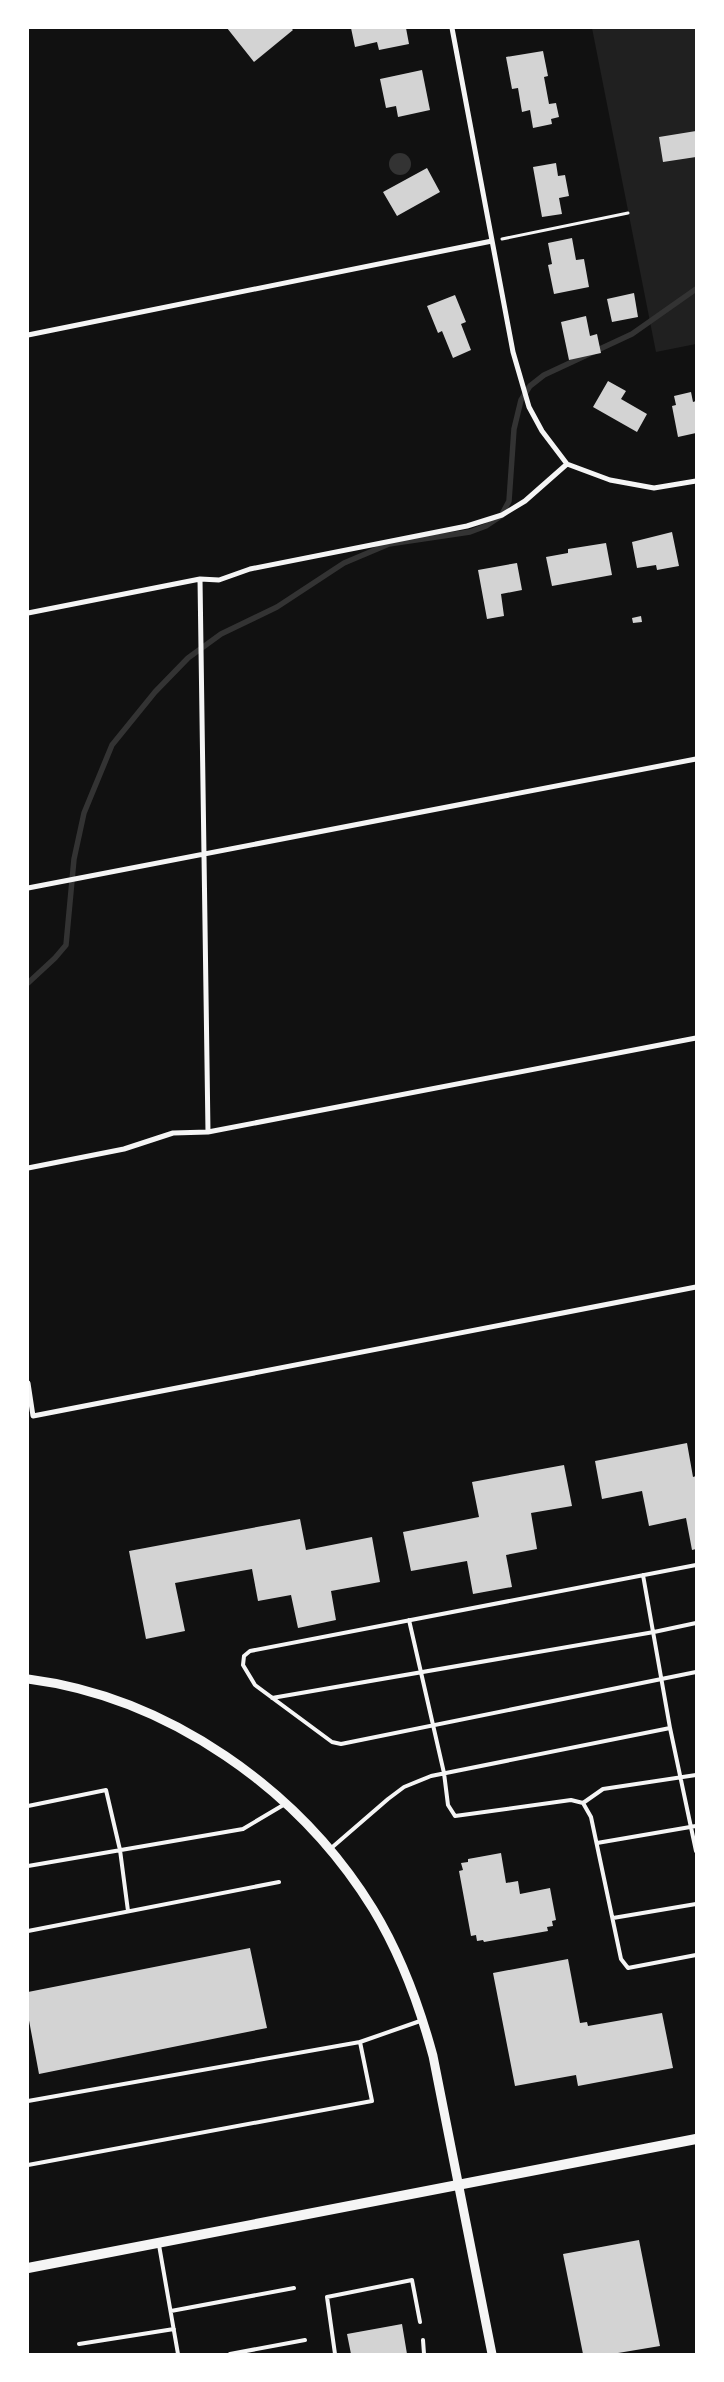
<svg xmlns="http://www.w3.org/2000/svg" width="724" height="2382" font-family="Lato,sans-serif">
	<rect width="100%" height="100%" fill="#111"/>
	<path fill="#202020" d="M592 28H696V344L656 352Z"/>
	<path fill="#333" d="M389 164a11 11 0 1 1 22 0a11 11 0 1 1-22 0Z"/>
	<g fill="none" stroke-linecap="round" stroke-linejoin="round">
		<path stroke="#333" stroke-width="5.5" d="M28 983 55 958 66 945 74 859 84 813 112 745 155 692 188 658 221 634 277 607 344 563 389 544 470 532 486 526 501 516 509 501 514 429 521 400 530 386 544 375 632 334 696 289"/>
	</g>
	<path fill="#d3d3d3" d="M227 28H291L293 30 254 62Z
		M351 28H406L409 44 379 50 377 42 355 47Z
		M543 51 548 76 544 77 549 104 556 103 559 117 551 119 552 124 533 128 530 110 522 112 518 88 512 89 506 57Z
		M422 70 430 110 398 117 396 106 386 108 380 79Z
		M696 131V157L663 162 659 137Z
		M556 163 558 176 565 175 569 196 559 198 562 214 542 217 533 167Z
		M427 168 440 192 397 216 383 192Z
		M572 238 576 260 584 259 589 287 554 294 548 265 552 264 548 243Z
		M634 293 638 317 612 322 607 299Z
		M455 295 466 322 461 324 471 350 453 358 442 331 438 333 427 306Z
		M586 316 590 336 597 334 601 353 569 360 561 322Z
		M608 381 626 391 621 399 647 414 637 432 593 407Z
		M691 392 693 402 696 401V433L678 437 672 406 676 405 674 396Z
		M672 532 679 566 657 570 656 565 637 568 632 542Z
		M606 543 612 575 552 586 546 557 568 553V549Z
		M517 563 522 590 501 594 504 616 487 619 478 570Z
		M641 616 642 622 633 623 632 618Z
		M687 1443 693 1477 696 1476V1549L692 1550 686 1518 649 1526 642 1491 602 1499 595 1461Z
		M564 1465 572 1506 531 1513 537 1549 506 1555 512 1587 473 1594 467 1561 411 1571 403 1532 479 1517 472 1482Z
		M300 1519 306 1550 372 1537 380 1582 331 1591 336 1620 298 1628 291 1595 258 1601 252 1569 175 1583 185 1631 146 1639 129 1551Z
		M501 1853 506 1883 518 1881 520 1894 550 1888 556 1920 552 1921 553 1926 547 1927 548 1931 484 1942 483 1940 477 1941 476 1935 471 1936 459 1871 463 1870 461 1863 468 1862V1859Z
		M250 1948 267 2028 39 2074 28 2015V1992Z
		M568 1959 580 2023 587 2022 588 2026 662 2013 673 2068 578 2086 576 2075 515 2086 493 1973Z
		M639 2240 660 2346 612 2354H583L563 2254Z
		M402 2324 407 2354H351L347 2334Z"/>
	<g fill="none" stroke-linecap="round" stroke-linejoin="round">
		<path stroke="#f5f5f5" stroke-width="3" d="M502 239 628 213"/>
		<path stroke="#f5f5f5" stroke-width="4" d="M696 1565 250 1651 244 1656 243 1665 255 1685 332 1742 341 1744 696 1672
			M643 1575 670 1728 696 1851
			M409 1620 444 1773 448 1805 455 1816 571 1800 583 1803 591 1817 621 1959 628 1968 696 1955
			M272 1698 654 1632 696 1623
			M583 1803 603 1789 696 1775
			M28 1806 106 1790 120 1850 128 1911
			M597 1843 696 1826
			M329 1850 388 1799 404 1787 431 1776 670 1728
			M28 1866 243 1829 285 1804
			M613 1918 696 1904
			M28 1931 279 1882
			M28 2101 360 2042
			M28 2165 372 2101 360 2042 423 2020
			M159 2245 178 2354
			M171 2311 294 2288
			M423 2340 424 2354
			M79 2344 174 2329
			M230 2354 305 2340
			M335 2354 327 2297 412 2280 420 2322"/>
		<path stroke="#f5f5f5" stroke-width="5" d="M452 28 513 352 529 407 542 431 567 464 610 480 654 488 696 481
			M28 335 492 241
			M200 579 208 1132
			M28 613 200 579 219 580 250 569 467 526 502 515 525 501 567 464
			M28 888 696 759
			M28 1168 124 1149 173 1133 208 1132 696 1038
			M28 1383 33 1416 696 1287"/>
		<path stroke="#f5f5f5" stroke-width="9" d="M28 1679C168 1697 299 1789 373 1909 401 1955 419 2004 433 2056L492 2354"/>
		<path stroke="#f5f5f5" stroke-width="10" d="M28 2268 696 2139"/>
	</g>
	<rect width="724" height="2382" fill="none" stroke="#ffffff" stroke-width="58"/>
</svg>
